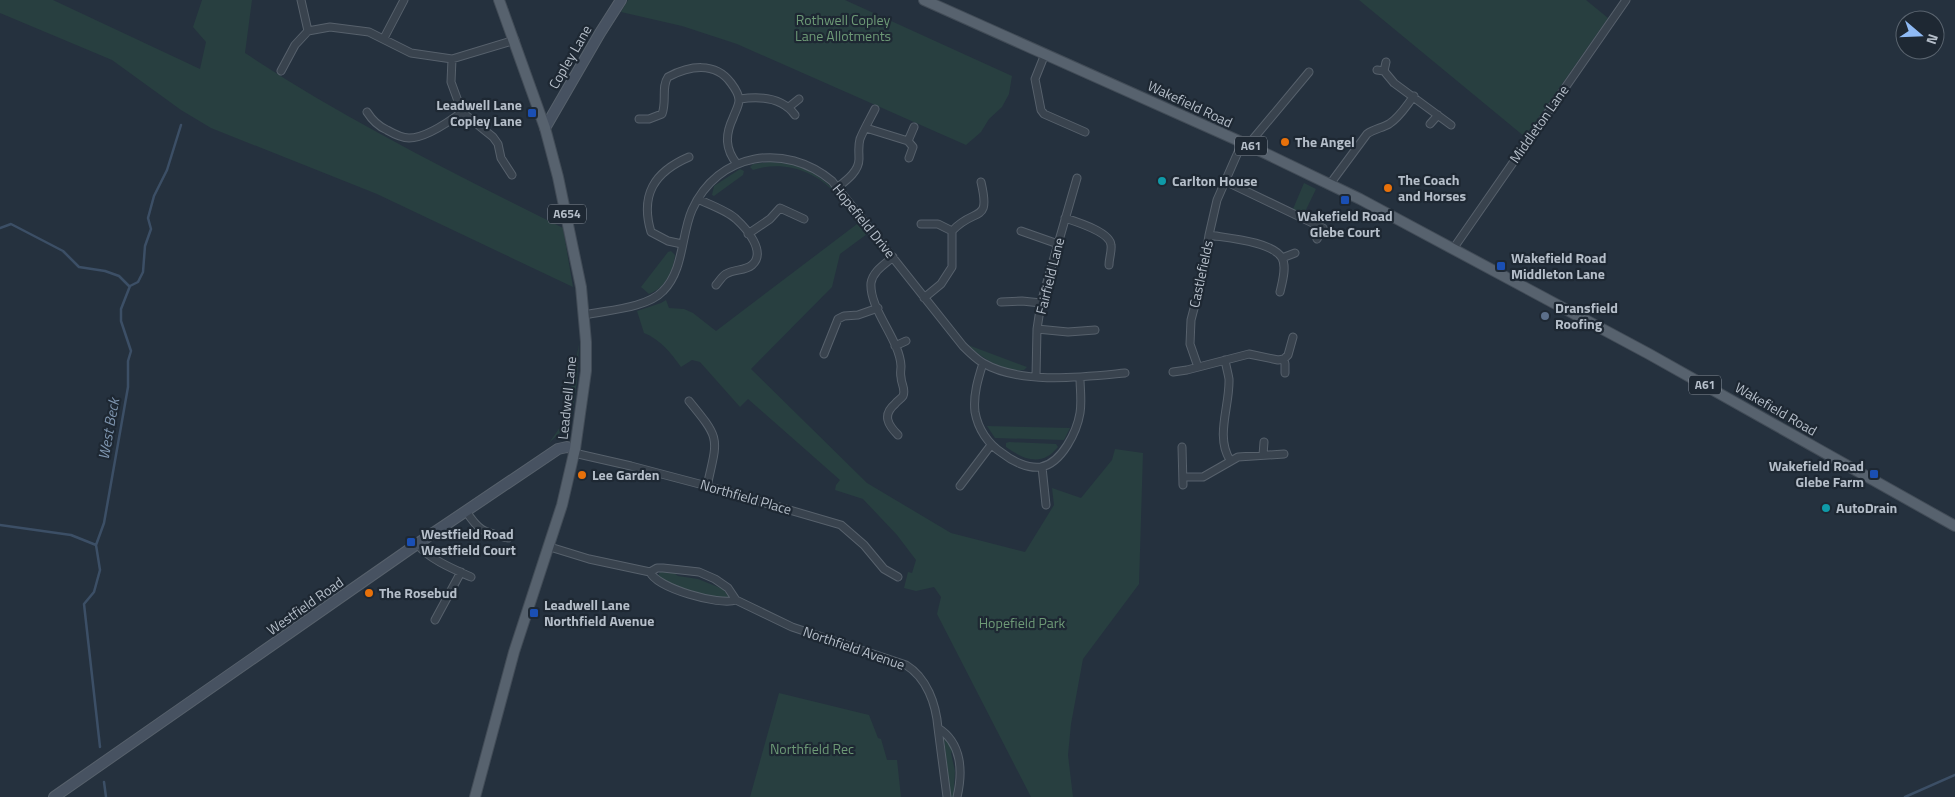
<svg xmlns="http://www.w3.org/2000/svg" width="1955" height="797" font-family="'Titillium Web',sans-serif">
	<rect width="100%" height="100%" fill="#25313e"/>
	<path fill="#283f40" d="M0 0H53L200 69 206 42 193 27 202 0H252L245 53C346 120 455 174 563 228L573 287 377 194 211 128 181 110 112 60 0 13Z
		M628 0H845L1012 76 1009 94 1002 107 989 119 981 132 966 145 737 44 682 26 621 12Z
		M1359 0H1586L1608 18 1525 137Z
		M769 162C812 163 831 184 856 216 849 211 842 200 835 193 815 170 782 160 753 170L750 167 753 164Z
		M740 169 744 171 743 175 714 196 712 195 714 186Z
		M1304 183 1316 189 1304 214 1293 209Z
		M857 224 867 234 840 254 832 287 751 369 867 483 951 533 1025 552 1054 505 1052 488 1081 498 1112 460 1115 449 1143 453 1139 584 1083 659 1071 724 1068 755 1073 797H1031L937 614 941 597 934 587 916 591 904 588 908 572 912 573 916 560 897 535 863 499 835 490 836 485 840 480 748 399 740 407 700 362 692 360 681 367C670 352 661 340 644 333L637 311 661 303 666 300 669 308 684 309 693 313 716 331Z
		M671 251 675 255C673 272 665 288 649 294L641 287 668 252Z
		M579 344 577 381 571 422 549 443 565 420Z
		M968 345 1027 367 1024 370C1004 373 982 358 968 345Z
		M987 426 1070 428 1064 440 995 438Z
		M1009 442 1056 444 1058 447C1042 467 1024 460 1006 447V443Z
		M672 571 678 576 698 579 723 589 729 597 724 599C703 594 674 591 658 576L660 572Z
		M779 693 869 715 878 738 881 739 887 760H897L901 797H750Z
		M944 737 947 738 953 751 951 753 955 771 954 789 956 791 954 797H950Z"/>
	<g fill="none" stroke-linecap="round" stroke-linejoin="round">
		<path stroke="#3c4f66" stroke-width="2.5" d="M0 228 11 224 63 251 79 267 105 271 119 276 129 286
			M0 525 71 535 96 545
			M100 747 84 604 94 592 100 570 96 545 104 523 128 387V361L131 351 121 321V309L130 286 138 282 143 272 145 246 151 229 148 218 154 196 167 170 181 125
			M104 782 106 797
			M1905 797 1955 775"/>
		<defs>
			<path id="street" d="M301 0 308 31
				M384 38 404 0
				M1045 54 1035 79 1041 110 1044 114 1085 132
				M452 59 451 82 462 112 493 137 498 144 501 158 512 175
				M1377 70 1384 71 1386 62
				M281 71 295 45 308 31 330 27 369 32 411 53 452 59 515 40
				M1384 71 1394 83 1451 125
				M740 99C760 96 782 97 795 115
				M789 107 799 99
				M367 112C372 120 378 126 387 130 394 134 402 138 409 138 425 138 450 121 462 112
				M639 119H649L662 114C667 101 661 87 668 77 689 66 715 61 731 83 734 87 739 94 739 100 739 106 735 112 733 118 725 135 725 149 737 164
				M1430 124 1438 115
				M866 128 908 141
				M1248 145 1309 72
				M909 158 913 147 908 141 914 127
				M1225 181 1323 228 1317 239
				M1330 184 1367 134C1374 129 1382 128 1389 124 1400 117 1406 106 1414 96
				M838 187C847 180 859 171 859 159 859 151 858 146 860 139 864 129 870 119 875 109
				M698 199C708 204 728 211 736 219 746 228 767 252 752 265 745 271 734 269 726 274 722 276 719 282 716 285
				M1065 218C1077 222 1110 232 1111 245 1112 251 1109 258 1109 265
				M921 224H938L952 231
				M1021 231 1058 244
				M748 234 770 219 780 208 804 219
				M1209 235C1226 238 1272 241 1282 258 1287 267 1282 283 1280 292
				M682 244 668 241 651 232C640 195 654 172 689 157
				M1453 249 1626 0
				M893 257C885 264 873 271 871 283 869 309 900 340 901 366 901 370 900 373 901 377 901 384 906 389 903 396 901 399 897 401 895 404 882 415 888 425 898 435
				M1282 258 1295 253
				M924 298 941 284 952 267V231C975 206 991 225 981 182
				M1001 302 1022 301 1041 303
				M585 315C608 310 647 308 663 291 684 270 681 235 692 210 718 152 785 142 832 181L963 346C969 352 976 359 983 363 1021 385 1083 377 1125 373
				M1037 329 1068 332 1095 330
				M895 346 906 341
				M824 354 838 319 844 316 858 315 878 308
				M1284 359 1285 364V373
				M1225 360C1226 366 1228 373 1229 379 1230 406 1215 436 1230 460
				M983 363C978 379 973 395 975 412 978 429 988 444 1002 453 1012 461 1028 469 1041 467 1062 463 1077 431 1080 413 1082 401 1080 389 1080 378
				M1198 367 1190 344 1191 320 1203 274 1209 235 1217 200 1242 143
				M1173 372 1187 370 1249 354 1278 360 1284 359 1288 355 1293 337
				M1036 376 1037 329 1041 303 1077 178
				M689 401C721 440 718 437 707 486
				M1182 447 1183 485
				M574 453 631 466 707 486 841 525 864 545 884 569 898 577
				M1263 455 1264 442
				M1042 467 1046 505
				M1183 477H1203L1238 457 1284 454
				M960 486 991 445
				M466 511C480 533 485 532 508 538
				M417 544C429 559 453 569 471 577
				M550 547 589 559 650 572 657 568H663L699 572 715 579 728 588 736 600 792 627 906 665C927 678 936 704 938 728 962 743 963 772 957 797
				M650 572C657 588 719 606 736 600
				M435 620 461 572
				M938 728 947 797"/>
			<path id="secondary" d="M545 128 600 33 621 0
				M54 797 417 544 558 449 567 447 575 449"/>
			<path id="primary" d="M924 0 1248 145 1360 199 1649 354 1955 526
				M475 797 514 652 562 505 575 449 586 371V342L581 287 558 177 545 128 499 0"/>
		</defs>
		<use href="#street" stroke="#57616c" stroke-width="9"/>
		<use href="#secondary" stroke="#57616c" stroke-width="12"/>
		<use href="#primary" stroke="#424c57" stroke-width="12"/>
		<use href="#street" stroke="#39434e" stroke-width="7"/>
		<use href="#secondary" stroke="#475261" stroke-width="10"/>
		<use href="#primary" stroke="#57626e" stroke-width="10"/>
	</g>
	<g fill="#1a4fb4" stroke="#1e2833" stroke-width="2">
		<rect x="527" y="108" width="10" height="10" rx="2.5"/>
		<rect x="1340" y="195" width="10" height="10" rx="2.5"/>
		<rect x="1496" y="261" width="10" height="10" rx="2.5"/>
		<rect x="1869" y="469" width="10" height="10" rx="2.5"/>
		<rect x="406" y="537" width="10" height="10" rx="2.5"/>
		<rect x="529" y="608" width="10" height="10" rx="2.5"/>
	</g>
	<g fill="#e8710a" stroke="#1e2833" stroke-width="2">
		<circle cx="1285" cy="142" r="5"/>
		<circle cx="1388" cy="188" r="5"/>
		<circle cx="582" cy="475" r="5"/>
		<circle cx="369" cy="593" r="5"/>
	</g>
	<g fill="#0f9aa8" stroke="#1e2833" stroke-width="2">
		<circle cx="1162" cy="181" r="5"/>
		<circle cx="1826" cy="508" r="5"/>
	</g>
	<circle fill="#5c6f8a" stroke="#1e2833" stroke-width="2" cx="1545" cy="316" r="5"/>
	<g text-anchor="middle" stroke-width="4.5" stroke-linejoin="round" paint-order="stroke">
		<g fill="#1e2833" stroke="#88919c" stroke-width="1">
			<rect x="1235" y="136.5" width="32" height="19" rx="4"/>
			<rect x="548" y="204.5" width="38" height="19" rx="4"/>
			<rect x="1689" y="375.5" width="32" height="19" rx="4"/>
		</g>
		<g font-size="12" font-weight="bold" fill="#b5bec9">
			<text x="1251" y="150">A61</text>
			<text x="567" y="218">A654</text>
			<text x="1705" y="389">A61</text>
		</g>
		<g font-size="14" fill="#6d9976" stroke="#1e2833">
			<text x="843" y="25">Rothwell Copley<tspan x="843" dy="16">Lane Allotments</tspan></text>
			<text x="1022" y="628">Hopefield Park</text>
			<text x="812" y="754">Northfield Rec</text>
		</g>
		<g font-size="14" fill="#b5bec9" stroke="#1e2833">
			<text transform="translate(570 57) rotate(-60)" y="5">Copley Lane</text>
			<text transform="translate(1190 104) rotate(25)" y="5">Wakefield Road</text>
			<text transform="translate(1539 124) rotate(-55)" y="5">Middleton Lane</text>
			<text transform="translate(864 221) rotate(51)" y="5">Hopefield Drive</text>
			<text transform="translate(1201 274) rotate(-78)" y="5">Castlefields</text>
			<text transform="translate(1050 276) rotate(-76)" y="5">Fairfield Lane</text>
			<text transform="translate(567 398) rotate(-84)" y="5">Leadwell Lane</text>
			<text transform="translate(1776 409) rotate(30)" y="5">Wakefield Road</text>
			<text transform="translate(746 497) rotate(16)" y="5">Northfield Place</text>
			<text transform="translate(305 606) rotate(-35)" y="5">Westfield Road</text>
			<text transform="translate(854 648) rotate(19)" y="5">Northfield Avenue</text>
		</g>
		<g font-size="14" font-weight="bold" fill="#b5bec9" stroke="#1e2833" text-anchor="start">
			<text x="522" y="110" text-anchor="end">Leadwell Lane<tspan x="522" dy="16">Copley Lane</tspan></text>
			<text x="1295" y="147">The Angel</text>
			<text x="1398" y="185">The Coach<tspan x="1398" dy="16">and Horses</tspan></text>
			<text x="1172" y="186">Carlton House</text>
			<text x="1345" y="221" text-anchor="middle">Wakefield Road<tspan x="1345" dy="16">Glebe Court</tspan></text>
			<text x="1511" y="263">Wakefield Road<tspan x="1511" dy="16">Middleton Lane</tspan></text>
			<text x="1555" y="313">Dransfield<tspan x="1555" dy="16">Roofing</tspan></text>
			<text x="1864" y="471" text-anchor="end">Wakefield Road<tspan x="1864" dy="16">Glebe Farm</tspan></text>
			<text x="592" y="480">Lee Garden</text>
			<text x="1836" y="513">AutoDrain</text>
			<text x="421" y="539">Westfield Road<tspan x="421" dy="16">Westfield Court</tspan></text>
			<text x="379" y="598">The Rosebud</text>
			<text x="544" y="610">Leadwell Lane<tspan x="544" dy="16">Northfield Avenue</tspan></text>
		</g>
		<g font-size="15" font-style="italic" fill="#7e95af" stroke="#1e2833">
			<text transform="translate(109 429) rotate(-80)" y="5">West Beck</text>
		</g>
	</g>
	<g transform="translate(1920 35) rotate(109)"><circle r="24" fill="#1e2833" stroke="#5a646f"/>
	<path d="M0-4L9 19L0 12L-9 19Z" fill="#8fbaf4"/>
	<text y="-8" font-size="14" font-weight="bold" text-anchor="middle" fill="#b5bec9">N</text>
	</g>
</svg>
